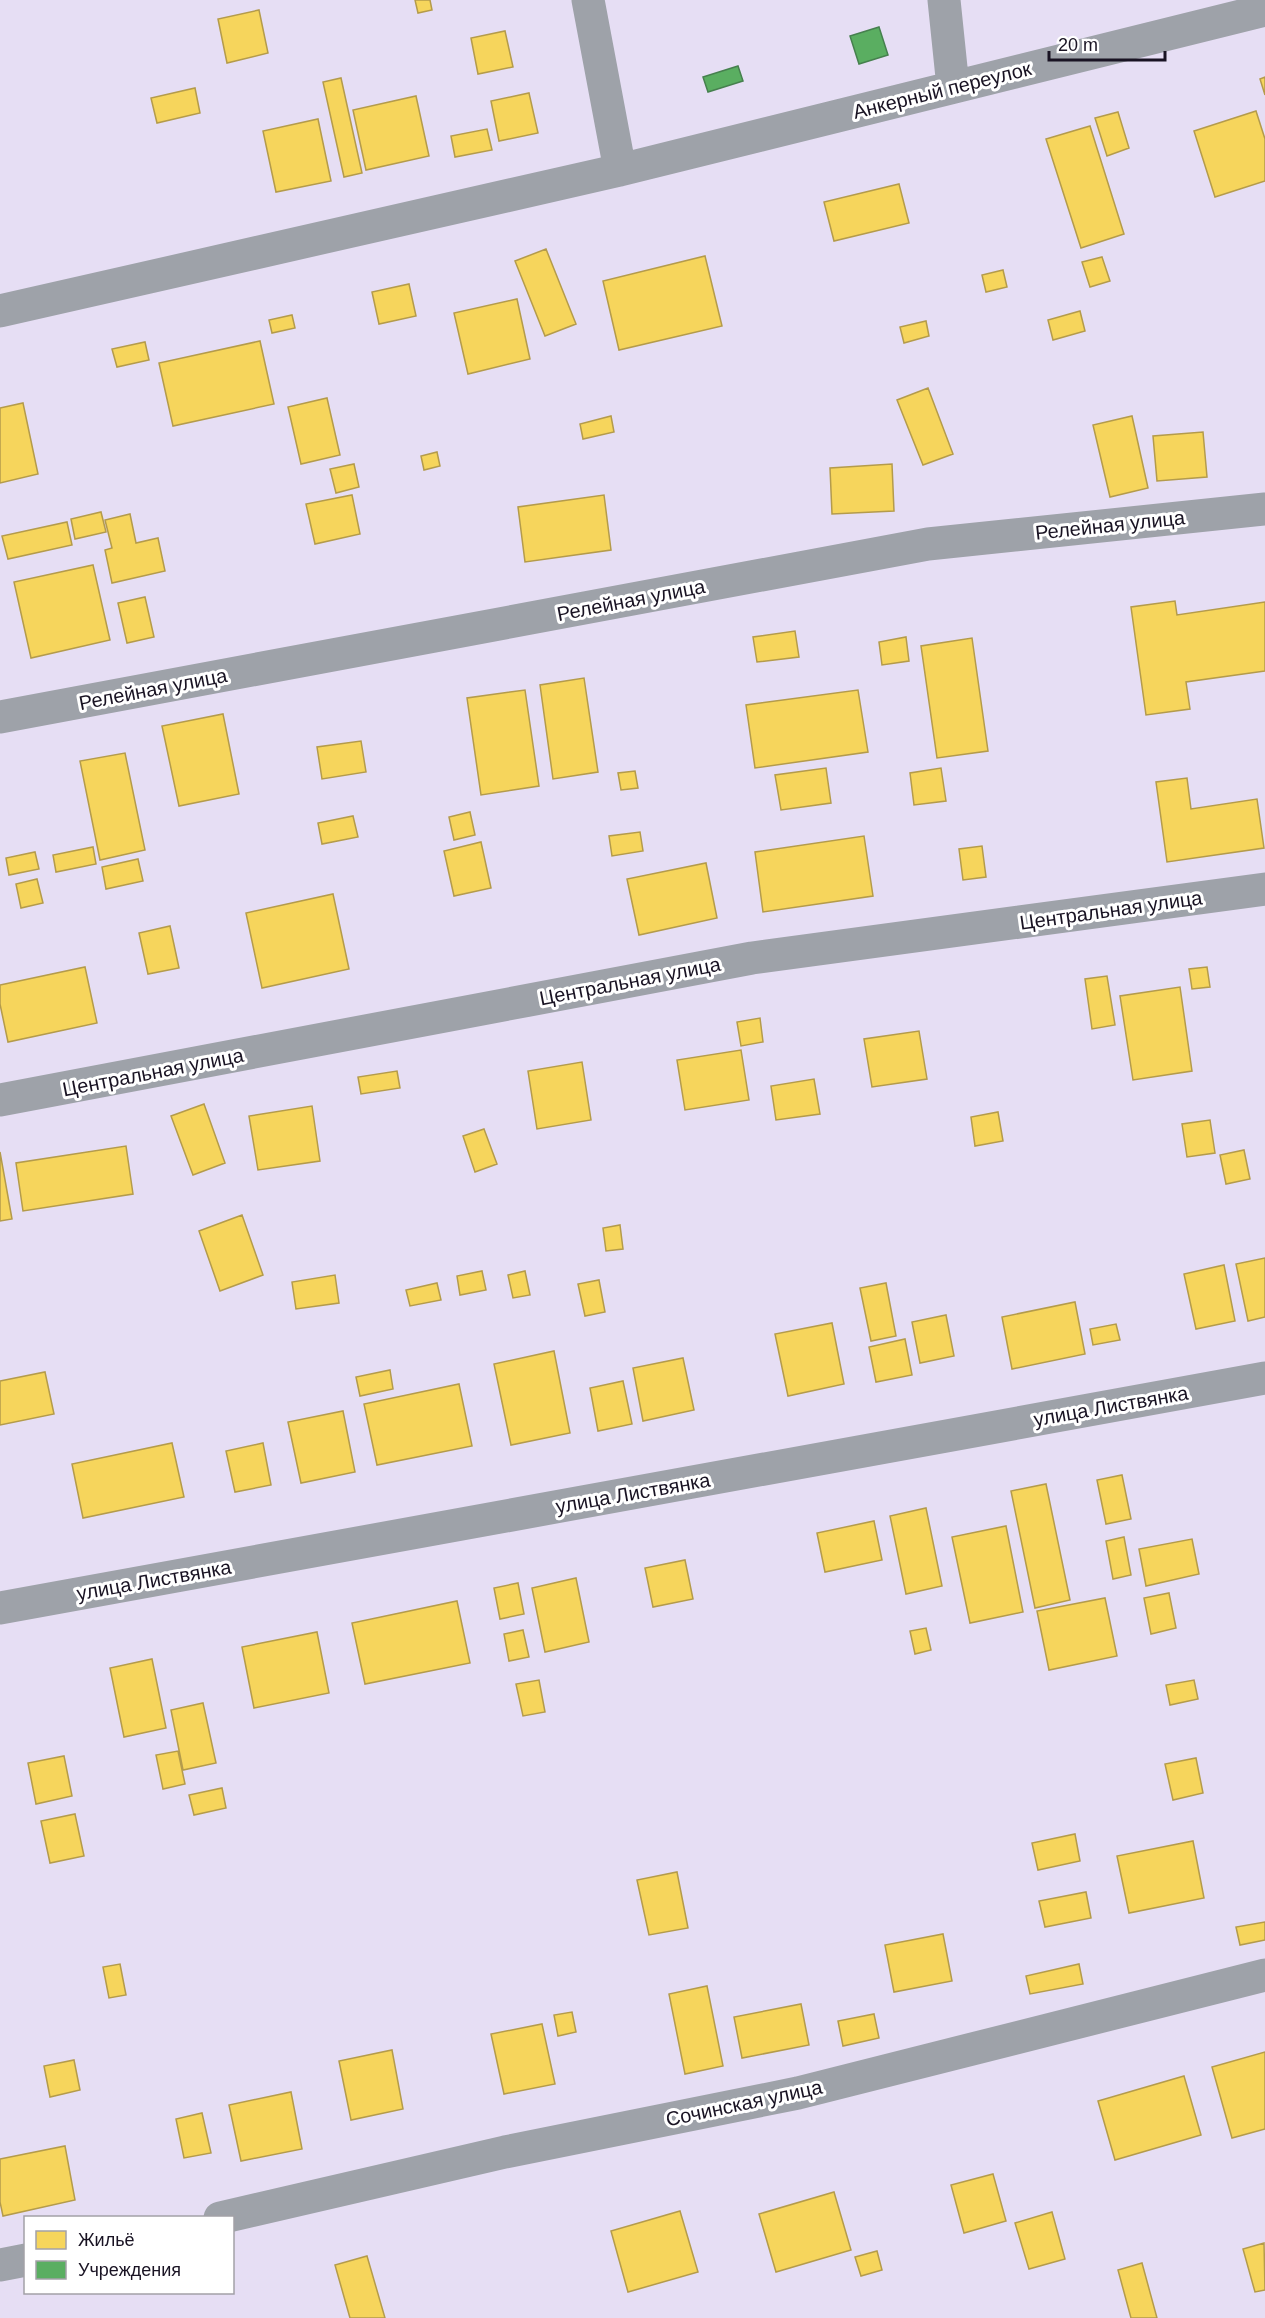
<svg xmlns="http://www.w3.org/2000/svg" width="1265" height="2318" font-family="Helvetica,sans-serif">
	<rect width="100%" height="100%" fill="#e6def4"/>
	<path fill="#f6d55c" stroke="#b49b4b" stroke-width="1.5" d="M415 0H430L432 10 418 13Z
		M259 10 268 53 227 63 218 19Z
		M505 31 513 67 478 74 471 38Z
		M1265 77V95L1260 79Z
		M341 78 362 173 344 177 323 82Z
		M195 88 200 113 157 123 151 98Z
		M529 93 538 133 499 141 491 101Z
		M416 96 429 156 366 170 353 110Z
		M1256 111 1265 139V181L1215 197 1194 131Z
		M1118 112 1129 148 1107 156 1095 118Z
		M318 119 331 181 276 192 263 131Z
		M1090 126 1124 234 1081 248 1046 139Z
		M487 129 492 150 455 157 451 136Z
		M899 184 909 223 834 241 824 202Z
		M546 249 576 324 545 336 515 261Z
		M705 256 722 326 619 350 603 281Z
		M1102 257 1110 281 1090 287 1082 262Z
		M1003 270 1007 287 986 292 982 275Z
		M409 284 416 316 379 324 372 292Z
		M517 299 530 359 468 374 454 313Z
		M1080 311 1085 331 1053 340 1048 320Z
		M292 315 295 328 272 333 269 320Z
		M926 321 929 336 904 343 900 327Z
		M260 341 274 404 173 426 159 363Z
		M145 342 149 360 117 367 112 349Z
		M928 388 953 454 923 465 897 400Z
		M327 398 340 455 301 464 288 407Z
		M23 403 38 474 0 483V408Z
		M611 416 614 432 583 439 580 424Z
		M1132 416 1148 488 1110 497 1093 425Z
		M1203 432 1207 477 1157 481 1153 436Z
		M437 452 440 466 424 470 421 456Z
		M354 464 359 487 336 493 330 469Z
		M892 464 894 511 832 514 830 468Z
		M352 495 360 534 315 544 306 504Z
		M604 495 611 550 525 562 518 507Z
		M101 512 106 532 75 539 71 519Z
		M130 514 136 543 158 538 165 571 112 583 105 550 112 548 105 520Z
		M67 522 72 545 8 559 2 536Z
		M93 565 110 640 31 658 14 582Z
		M145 597 154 637 127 643 118 603Z
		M1175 601 1177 615 1265 602V671L1186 682 1190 709 1146 715 1131 607Z
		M795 631 799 657 757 662 753 637Z
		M906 637 909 661 882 665 879 642Z
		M972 638 988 751 937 758 921 646Z
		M584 678 598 772 553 779 540 685Z
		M525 690 539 786 481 795 467 698Z
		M858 690 868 752 755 768 746 705Z
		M223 714 239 794 179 806 162 726Z
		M361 741 366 772 322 779 317 747Z
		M125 753 145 850 100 860 80 761Z
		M826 768 831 803 781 810 775 775Z
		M941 768 946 801 914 805 910 773Z
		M635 771 638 788 621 790 618 773Z
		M1187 778 1191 809 1257 799 1264 848 1167 862 1156 782Z
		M470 812 475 835 454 840 449 817Z
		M353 816 358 837 322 844 318 823Z
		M640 832 643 851 612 856 609 836Z
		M864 836 873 896 763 912 755 852Z
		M481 842 491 888 454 896 444 851Z
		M982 846 986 877 963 880 959 849Z
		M93 847 96 864 56 872 53 855Z
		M35 852 39 869 9 875 6 858Z
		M138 859 143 881 106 889 102 867Z
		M706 863 717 918 639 935 627 879Z
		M37 879 43 903 21 908 16 884Z
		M333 894 349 969 262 988 246 913Z
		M170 926 179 968 148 974 139 933Z
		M85 967 97 1023 8 1042 0 1004V985Z
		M1207 967 1210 987 1192 989 1189 969Z
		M1107 976 1115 1025 1092 1029 1085 979Z
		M1180 987 1192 1071 1133 1080 1120 996Z
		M760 1018 763 1042 741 1046 737 1022Z
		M919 1031 927 1079 872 1087 864 1039Z
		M741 1050 749 1100 685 1110 677 1060Z
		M582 1062 591 1120 537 1129 528 1071Z
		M397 1071 400 1088 361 1094 358 1077Z
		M814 1079 820 1114 776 1120 771 1086Z
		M204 1104 225 1163 193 1175 171 1116Z
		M312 1106 320 1161 258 1170 249 1116Z
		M998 1112 1003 1141 975 1146 971 1117Z
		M1210 1120 1215 1153 1187 1157 1182 1124Z
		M484 1129 497 1164 475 1172 463 1136Z
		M126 1146 133 1194 23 1211 16 1163Z
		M1244 1150 1250 1179 1226 1184 1220 1155Z
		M0 1152 12 1219 0 1221Z
		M242 1215 263 1275 220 1291 199 1231Z
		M620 1225 623 1249 606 1251 603 1228Z
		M1265 1258V1317L1248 1321 1236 1264Z
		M1224 1265 1235 1321 1196 1329 1184 1274Z
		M482 1271 486 1290 460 1295 457 1276Z
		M525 1271 530 1295 513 1298 508 1275Z
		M335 1275 339 1303 296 1309 292 1282Z
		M599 1280 605 1312 585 1316 578 1284Z
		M437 1283 441 1300 410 1306 406 1290Z
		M886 1283 896 1336 871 1341 860 1288Z
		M1075 1302 1085 1354 1012 1369 1002 1317Z
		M946 1315 954 1356 920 1363 912 1322Z
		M832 1323 844 1384 788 1396 775 1334Z
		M1116 1324 1120 1340 1093 1345 1090 1329Z
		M905 1339 912 1375 876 1382 869 1347Z
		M554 1351 570 1433 511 1445 494 1364Z
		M683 1358 694 1410 643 1421 633 1368Z
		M390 1370 393 1389 360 1396 356 1377Z
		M45 1372 54 1414 0 1425V1381Z
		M623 1381 632 1424 598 1431 590 1388Z
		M459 1384 472 1446 377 1465 364 1404Z
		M343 1411 355 1472 301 1483 288 1422Z
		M172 1443 184 1497 83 1518 72 1464Z
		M263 1443 271 1485 235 1492 226 1451Z
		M1122 1475 1131 1519 1106 1524 1097 1480Z
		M1046 1484 1070 1600 1035 1608 1011 1491Z
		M926 1508 942 1586 906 1594 890 1516Z
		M874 1521 882 1560 825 1572 817 1533Z
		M1006 1526 1023 1612 970 1623 952 1537Z
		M1124 1537 1131 1575 1113 1579 1106 1541Z
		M1192 1539 1199 1574 1146 1586 1139 1549Z
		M685 1560 693 1599 653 1607 645 1568Z
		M576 1578 589 1642 545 1652 532 1588Z
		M518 1583 524 1614 500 1619 494 1588Z
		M1169 1593 1176 1628 1151 1634 1144 1598Z
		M1105 1598 1117 1656 1049 1670 1037 1611Z
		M457 1601 470 1663 365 1684 352 1623Z
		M926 1628 931 1650 915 1654 910 1631Z
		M523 1630 529 1657 509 1661 504 1634Z
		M317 1632 329 1693 254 1708 242 1647Z
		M152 1659 166 1728 124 1737 110 1668Z
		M539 1680 545 1712 523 1716 516 1684Z
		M1194 1680 1198 1699 1170 1705 1166 1685Z
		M203 1703 216 1763 183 1770 171 1710Z
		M178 1751 185 1784 163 1789 156 1755Z
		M64 1756 72 1796 36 1804 28 1763Z
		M1196 1758 1203 1793 1173 1800 1165 1764Z
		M222 1788 226 1808 194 1815 189 1795Z
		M75 1814 84 1856 50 1863 41 1821Z
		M1075 1834 1080 1861 1038 1870 1032 1843Z
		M1193 1841 1204 1898 1129 1913 1117 1856Z
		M677 1872 688 1928 649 1935 637 1880Z
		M1086 1892 1091 1918 1045 1927 1039 1901Z
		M1265 1922V1940L1240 1945 1236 1927Z
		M943 1934 952 1981 894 1992 885 1945Z
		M120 1964 126 1995 109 1998 103 1967Z
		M1079 1964 1083 1984 1030 1994 1026 1976Z
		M707 1986 723 2066 685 2074 669 1994Z
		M801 2004 809 2045 742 2058 734 2017Z
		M572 2012 576 2032 558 2036 554 2015Z
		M874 2014 879 2038 843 2046 838 2021Z
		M542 2024 555 2084 504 2094 491 2034Z
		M392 2050 403 2109 351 2120 339 2061Z
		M1265 2052V2129L1232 2138 1212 2067Z
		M74 2060 80 2090 50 2097 44 2066Z
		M1184 2076 1201 2135 1115 2160 1098 2101Z
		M291 2092 302 2149 241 2161 229 2105Z
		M202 2113 211 2153 184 2158 176 2119Z
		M65 2146 75 2200 3 2216 0 2202V2159Z
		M993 2174 1006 2221 964 2233 951 2185Z
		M834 2192 851 2250 776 2272 759 2214Z
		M680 2211 698 2272 628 2292 611 2231Z
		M1052 2212 1065 2259 1029 2269 1015 2223Z
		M1264 2243 1265 2290 1255 2292 1243 2249Z
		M877 2251 882 2270 861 2276 855 2257Z
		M367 2256 385 2318H350L335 2265Z
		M1142 2263 1157 2318H1131L1118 2270Z"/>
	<path fill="#5aae61" stroke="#46804e" stroke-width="1.5" d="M879 27 888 55 859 64 850 36Z
		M738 66 743 81 708 92 703 77Z"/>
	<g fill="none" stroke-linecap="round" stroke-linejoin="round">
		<path stroke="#9ea2a9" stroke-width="33" d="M588 0 620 170
			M944 0 953 87
			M0 311 620 170 1265 10
			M0 717 928 544 1265 509
			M0 1100 752 958 1265 889
			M0 1608 1265 1378
			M220 2218 505 2152 798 2093 1265 1975
			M0 2265 26 2260"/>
	</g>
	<g text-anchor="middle" stroke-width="6" stroke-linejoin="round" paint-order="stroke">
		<g font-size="20" fill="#191323" stroke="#fff">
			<text transform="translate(942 90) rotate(-14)" y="7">Анкерный переулок</text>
			<text transform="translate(1110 525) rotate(-6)" y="7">Релейная улица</text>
			<text transform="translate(631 600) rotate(-11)" y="7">Релейная улица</text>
			<text transform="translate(153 689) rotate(-11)" y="7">Релейная улица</text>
			<text transform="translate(1111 910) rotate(-8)" y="7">Центральная улица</text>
			<text transform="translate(630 981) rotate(-11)" y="7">Центральная улица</text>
			<text transform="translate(153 1072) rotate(-11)" y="7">Центральная улица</text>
			<text transform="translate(1111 1406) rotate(-10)" y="7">улица Листвянка</text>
			<text transform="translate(633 1493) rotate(-10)" y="7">улица Листвянка</text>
			<text transform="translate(154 1580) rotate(-10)" y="7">улица Листвянка</text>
			<text transform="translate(744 2103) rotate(-12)" y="7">Сочинская улица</text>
		</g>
	</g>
	<rect x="24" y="2216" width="210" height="78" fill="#ffffff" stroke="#a3a1a7" stroke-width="1.5"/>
	<rect x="36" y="2231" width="30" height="18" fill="#f6d55c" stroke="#a3a1a7" stroke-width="1.5"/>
	<text x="78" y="2246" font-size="18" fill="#191323">Жильё</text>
	<rect x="36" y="2261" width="30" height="18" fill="#5aae61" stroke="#a3a1a7" stroke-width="1.5"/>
	<text x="78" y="2276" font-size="18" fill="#191323">Учреждения</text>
	<path d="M1049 51v9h116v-9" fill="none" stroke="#191323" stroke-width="3"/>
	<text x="1058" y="51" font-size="18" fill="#191323" stroke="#ffffff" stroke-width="4.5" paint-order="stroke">20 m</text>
</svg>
